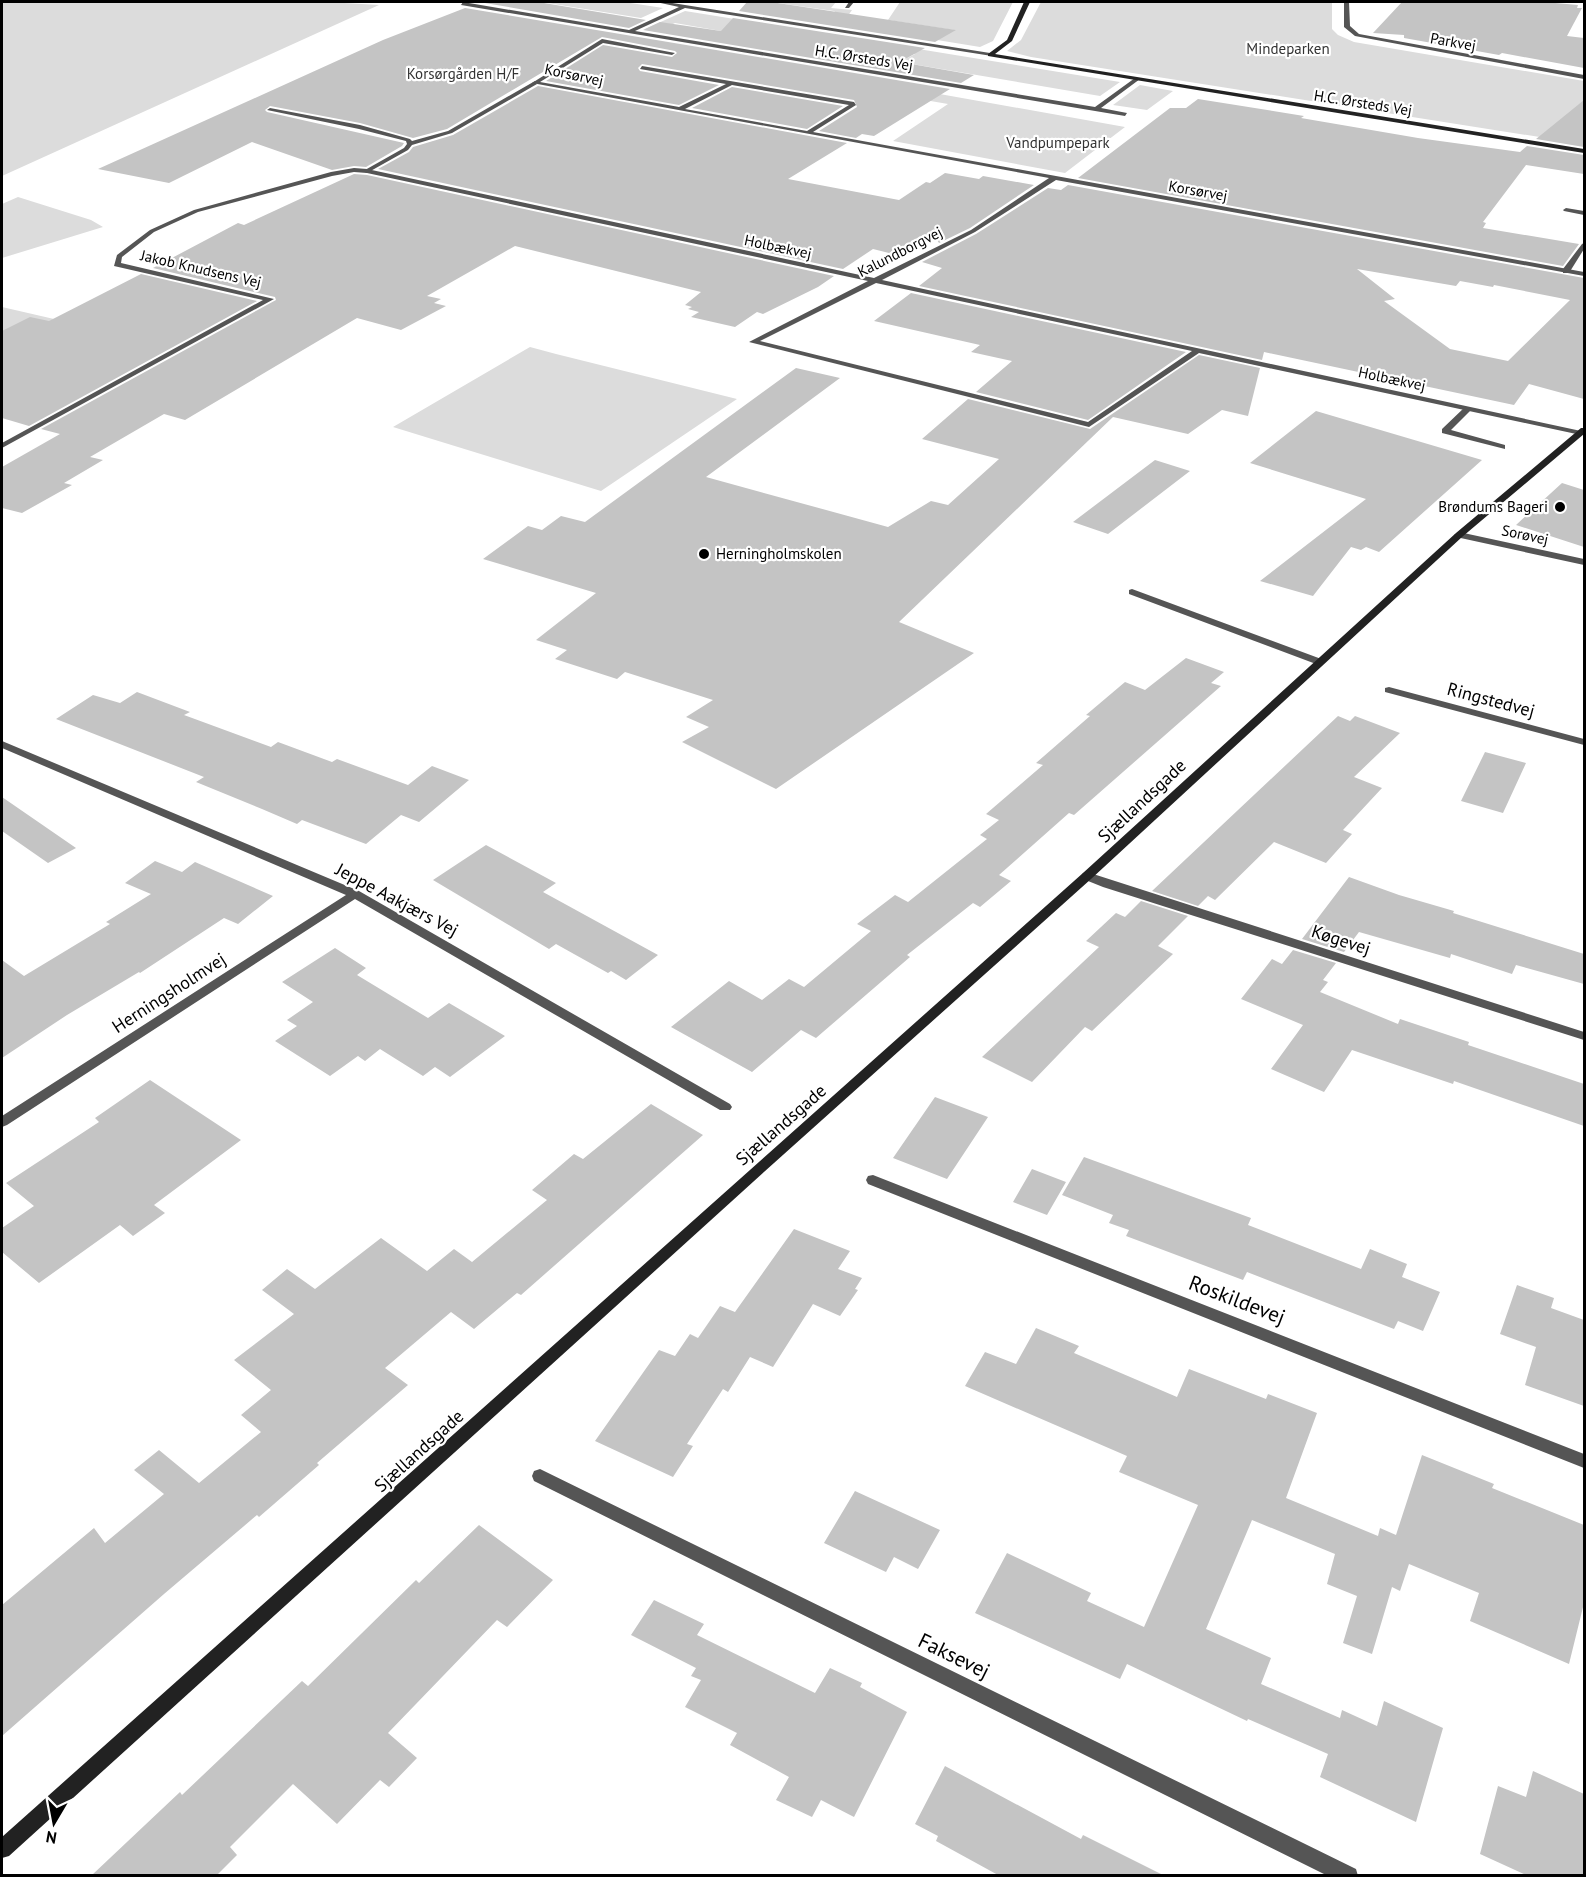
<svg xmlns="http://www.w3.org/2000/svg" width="1586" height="1877" font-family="'PT Sans',sans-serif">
	<rect width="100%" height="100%" fill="#fff"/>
	<path fill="#dcdcdc" d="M2 2H327L379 5 2 176Z
		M541 2H624L663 8 641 18Z
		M771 2H836L831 8 852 10 845 20 834 11Z
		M900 2H1013L993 41 980 47 937 40 954 30 888 20Z
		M1041 2H1332V29L1338 35 1354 42 1584 81V144L1031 57 1007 51 1021 40Z
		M685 11 900 46 852 61 837 63 853 54 675 23 656 32 645 29Z
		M906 47 1120 82 1100 96 900 62 915 54 898 51Z
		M878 83 1125 127 1065 173 893 141 948 104 855 88Z
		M1140 85 1173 91 1147 110 1113 105Z
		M18 197 91 220 103 227 2 258V204Z
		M2 307 54 319 2 345Z
		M530 347 556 354 737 399 601 491 393 427Z"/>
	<path fill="#c4c4c4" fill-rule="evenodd" d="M479 2H538L646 20 629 28Z
		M747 2H771L956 30 935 42 739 11Z
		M1402 2H1544L1578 5 1577 8H1582L1567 36 1584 38V68L1502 53 1499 55 1404 38V35L1373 33Z
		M465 8 950 89 874 136 862 134 856 138 819 131 857 107 854 100 642 64 638 68 640 71 719 85 679 105 546 81 603 45 672 57 677 53 675 51 602 37 447 129 413 138 360 123 270 106 265 110 267 112 404 143 402 146 366 167 354 166 332 170 252 142 169 183 98 169 383 40Z
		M733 18 925 48 900 62 974 75 961 83 643 30 660 22 721 31Z
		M538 86 847 143 788 179 899 200 926 182 930 183 945 173 979 179 983 176 1034 185 970 228 939 243 932 232 889 253 873 249 843 269 378 169 409 152 413 147 453 135Z
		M732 87 843 106 807 129 692 108Z
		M1198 99 1304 116 1301 118 1418 138 1520 152 1527 146 1584 155V174L1526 165 1483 222 1486 223 1483 228 1579 244 1563 266 1078 178 1170 108H1186Z
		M1584 100V147L1536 139Z
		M354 174 367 175 834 276 818 287 763 314 757 312 735 327 691 317 699 312 688 309 692 307 685 305 701 292 515 246 427 296 441 299 434 303 446 306 401 330 357 318 185 420 164 414 90 457 103 460 64 483 72 485 22 513 2 508V467L60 434 41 429 276 300 275 297 153 268 238 223 244 225Z
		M1068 185 1584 278V399L1529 384 1514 405 1264 352 1262 360 919 286 942 268 922 262 976 234 1048 188 1061 190ZM1357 269 1456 286 1460 281 1493 287 1494 285 1570 300 1508 361 1450 349 1384 301 1395 299Z
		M141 274 257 301 29 426 2 418V331L30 317 49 321Z
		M911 293 1186 352 1088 420 976 392 1012 361 971 352 980 345 874 321Z
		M1199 355 1260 368 1248 416 1222 410 1188 434 1113 417 899 622 974 653 776 789 682 742 709 727 686 717 713 700 625 672 617 679 555 659 567 650 536 640 596 593 483 559 528 526 542 530 561 516 585 522 796 368 840 378 706 477 888 527 931 501 948 505 999 459 922 439 968 399 1090 429Z
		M1316 411 1482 460 1379 552 1366 547 1361 550 1351 547 1313 596 1260 581 1366 499 1250 463Z
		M1155 460 1190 471 1108 534 1073 522Z
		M1562 483 1584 490V547L1516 525Z
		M1186 658 1224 672 1211 683 1221 686 1074 815 1069 813 999 875 1011 881 980 907 973 903 907 955 910 957 816 1038 801 1030 752 1072 671 1027 729 981 762 1000 789 979 804 987 871 931 857 924 895 895 908 902 987 839 980 835 999 820 986 814 1043 765 1036 763 1090 716 1086 715 1125 682 1145 690Z
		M137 692 190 712 184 715 271 747 278 742 332 762 337 759 408 785 432 766 469 780 419 822 401 815 366 844 302 820 297 824 262 809 196 782 204 777 56 719 93 695 120 703Z
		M1338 716 1350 721 1355 716 1400 733 1354 777 1382 788 1343 830 1352 834 1326 863 1274 842 1215 900 1208 896 1198 906 1152 891Z
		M1485 752 1526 763 1503 813 1461 801Z
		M2 797 76 848 48 863 2 831Z
		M486 845 556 883 543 892 658 955 626 980 611 971 608 973 556 944 549 949 433 880Z
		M155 861 182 872 195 862 273 896 238 924 224 918 140 973 139 972 67 1015 2 1058V960L24 976 110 924 106 922 151 894 125 883Z
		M1349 877 1399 895 1454 911 1453 913 1584 954V984L1516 965 1512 974 1451 954 1450 958 1359 932 1344 952 1302 939Z
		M1141 901 1188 916 1158 946 1173 954 1092 1031 1085 1027 1032 1082 982 1057 1099 947 1086 941 1116 913 1125 917Z
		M335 948 366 968 357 975 428 1018 449 1003 505 1036 450 1077 435 1067 423 1076 380 1049 365 1061 358 1056 330 1076 275 1041 297 1026 287 1020 313 1002 282 982Z
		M1293 950 1336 963 1323 980 1328 982 1320 992 1398 1024 1400 1019 1469 1042 1468 1045 1584 1084V1126L1454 1081 1453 1084 1352 1050 1324 1092 1271 1069 1303 1025 1241 999 1272 959 1282 964Z
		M150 1080 241 1140 154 1205 165 1213 133 1236 120 1225 39 1283 2 1252V1228L34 1206 6 1183 99 1122 95 1118Z
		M935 1097 988 1117 947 1179 893 1158Z
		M651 1104 703 1135 521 1295 517 1293 474 1329 451 1312 385 1368 408 1385 317 1463 319 1465 259 1517 257 1515 164 1594 2 1736V1605L94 1528 105 1543 164 1494 134 1470 159 1450 199 1483 261 1432 241 1415 271 1390 234 1360 294 1314 262 1290 287 1269 315 1289 381 1238 427 1271 454 1249 472 1262 547 1200 532 1190 574 1154 583 1159Z
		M1084 1157 1251 1218 1248 1225 1361 1269 1370 1249 1407 1264 1402 1277 1440 1292 1423 1331 1398 1321 1394 1329 1247 1272 1243 1280 1126 1236 1129 1230 1109 1223 1113 1215 1062 1195Z
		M1032 1169 1066 1182 1047 1215 1013 1202Z
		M794 1229 850 1251 838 1269 862 1278 855 1289 858 1290 840 1316 813 1304 773 1367 750 1357 728 1392 723 1389 687 1444 693 1446 673 1477 595 1441 659 1350 675 1356 690 1334 698 1338 720 1306 735 1312Z
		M1517 1285 1554 1298 1551 1308 1584 1320V1406L1525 1385 1536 1347 1500 1334Z
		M1036 1328 1079 1346 1074 1353 1177 1397 1189 1369 1266 1399 1268 1394 1317 1413 1286 1498 1378 1536 1380 1528 1396 1535 1422 1455 1494 1484 1492 1488 1584 1525V1603L1569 1664 1470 1621 1479 1593 1409 1564 1400 1591 1392 1587 1372 1654 1343 1643 1357 1596 1327 1584 1335 1554 1252 1520 1206 1629 1271 1658 1261 1684 1340 1718 1342 1710 1377 1726 1384 1701 1443 1728 1416 1822 1320 1777 1328 1754 1248 1719 1247 1721 1127 1664 1120 1679 975 1613 1007 1553 1091 1593 1087 1601 1144 1627 1198 1505 1119 1472 1127 1456 965 1386 985 1352 1016 1364Z
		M855 1491 940 1530 918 1569 894 1557 886 1572 824 1543Z
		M479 1525 553 1580 507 1627 497 1620 388 1733 417 1758 389 1787 380 1780 337 1824 293 1784 230 1847 237 1855 217 1875H92L180 1792 182 1795 302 1681 308 1686 416 1580 419 1583Z
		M654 1600 704 1624 697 1635 815 1693 830 1668 862 1683 860 1687 907 1712 854 1817 821 1800 812 1817 776 1800 789 1777 730 1745 737 1733 685 1707 701 1680 691 1676 696 1668 631 1635Z
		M945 1766 1081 1839 1083 1835 1163 1875H998L936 1841 938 1836 915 1824Z
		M1533 1771 1584 1794V1875H1526L1480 1854 1498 1786 1526 1797Z"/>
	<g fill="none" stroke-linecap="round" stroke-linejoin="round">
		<path fill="#555" fill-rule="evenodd" d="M535 81 537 84 452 133 412 145 408 150 367 173 365 172V170L404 148 407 144 406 141 359 129 267 110 270 108 360 125 410 139 412 141 448 131Z
			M1566 208 1584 211V215L1564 211 1563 210Z
			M1584 243V249L1569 273H1563V269L1582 244Z
			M1465 407 1472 409 1451 430 1505 445V449L1442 433V429Z
			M1132 589 1324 660 1325 662 1320 665 1316 664 1129 594V590Z"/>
		<path fill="#555" fill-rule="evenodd" d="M463 2 629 30 679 7 656 2H666L990 53 992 56 685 8 635 31 1095 107 1135 78 1140 79 1101 108 1127 113 1125 116 461 5Z
			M849 2H854L849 8H845Z
			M1344 2H1349L1350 26 1359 34 1584 75V79L1355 36 1344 27Z
			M602 39 675 53 672 55 603 43 540 82 679 107 726 84 640 69 642 66 854 102 856 105 813 132 1584 272V276L1056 180 975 232 882 280 1581 431H1584V434L1581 435 1199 353 1089 427 749 342 868 281 367 173 354 172 332 176 198 212 154 232 122 257 121 263 274 299 2 448V443L263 300 114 266 117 255 150 230 194 210 331 172 354 168 367 169 874 278 971 230 1049 178 532 83ZM732 85 849 105 807 131 685 109ZM876 283 1192 351 1088 422 760 341Z
			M1459 532 1584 559V565L1456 537 1454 535Z
			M1389 687 1584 739V745L1385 692V688Z
			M2 741 359 891 730 1104 732 1107 730 1110H720L355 899 7 1125 2 1127V1116L346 895 2 748Z
			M1087 872 1584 1032V1040L1103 887 1083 879 1081 876 1083 873Z
			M873 1175 1584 1454V1468L868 1184 866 1180 868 1176Z
			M540 1469 1356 1869 1358 1876H1328L534 1481 532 1476 534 1471Z"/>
		<path fill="#222" fill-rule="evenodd" d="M1024 2H1030L1012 41 995 54 1584 149V153L988 56V54L1007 40Z
			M1581 428H1584V434L1462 537 1091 879 774 1163 9 1856 2 1858V1837L1083 873 1456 533Z"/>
	</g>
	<g fill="#000" stroke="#fff" stroke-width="2">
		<circle cx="1560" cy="507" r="6"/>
		<circle cx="704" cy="554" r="6"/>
	</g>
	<g text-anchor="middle" stroke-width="4.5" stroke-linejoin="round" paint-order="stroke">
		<g font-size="15" fill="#000" stroke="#fff">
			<text transform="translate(1453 42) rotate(10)" y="5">Parkvej</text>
			<text transform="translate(864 58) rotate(9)" y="5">H.C. Ørsteds Vej</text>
			<text transform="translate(574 75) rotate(12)" y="5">Korsørvej</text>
			<text transform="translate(1363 103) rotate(9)" y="5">H.C. Ørsteds Vej</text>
			<text transform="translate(1198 191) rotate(10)" y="5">Korsørvej</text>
			<text transform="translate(778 247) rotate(12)" y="5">Holbækvej</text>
			<text transform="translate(900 252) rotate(-27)" y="5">Kalundborgvej</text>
			<text transform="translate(201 269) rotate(13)" y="5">Jakob Knudsens Vej</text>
			<text transform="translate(1392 379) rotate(12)" y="5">Holbækvej</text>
			<text transform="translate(1525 535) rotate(12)" y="5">Sorøvej</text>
		</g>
		<g font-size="15" fill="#333" stroke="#fff">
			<text x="1288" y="54">Mindeparken</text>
			<text x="463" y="79">Korsørgården H/F</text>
			<text x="1058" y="148">Vandpumpepark</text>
		</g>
		<g font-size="15" fill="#000" stroke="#fff" text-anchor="end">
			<text x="1548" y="512">Brøndums Bageri</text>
			<text x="716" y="559" text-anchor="start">Herningholmskolen</text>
		</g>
		<g font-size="18" fill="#000" stroke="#fff">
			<text transform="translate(1491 700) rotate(15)" y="6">Ringstedvej</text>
			<text transform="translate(1142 801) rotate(-43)" y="6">Sjællandsgade</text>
			<text transform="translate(397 900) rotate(28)" y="6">Jeppe Aakjærs Vej</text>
			<text transform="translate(1341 940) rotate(18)" y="6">Køgevej</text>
			<text transform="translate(169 993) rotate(-33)" y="6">Herningsholmvej</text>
			<text transform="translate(781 1125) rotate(-41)" y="6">Sjællandsgade</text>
			<text transform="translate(419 1451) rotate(-42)" y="6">Sjællandsgade</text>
		</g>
		<g font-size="21" fill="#000" stroke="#fff">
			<text transform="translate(1237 1300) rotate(21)" y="7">Roskildevej</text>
			<text transform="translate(954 1656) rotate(26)" y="7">Faksevej</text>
		</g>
	</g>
	<rect width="1586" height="1877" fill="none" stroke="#000000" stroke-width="6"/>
	<g transform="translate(54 1823) rotate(190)" stroke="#ffffff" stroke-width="4.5" paint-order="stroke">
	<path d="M0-4.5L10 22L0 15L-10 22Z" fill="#000000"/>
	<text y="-9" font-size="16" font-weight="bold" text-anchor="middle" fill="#000000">N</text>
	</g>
</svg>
